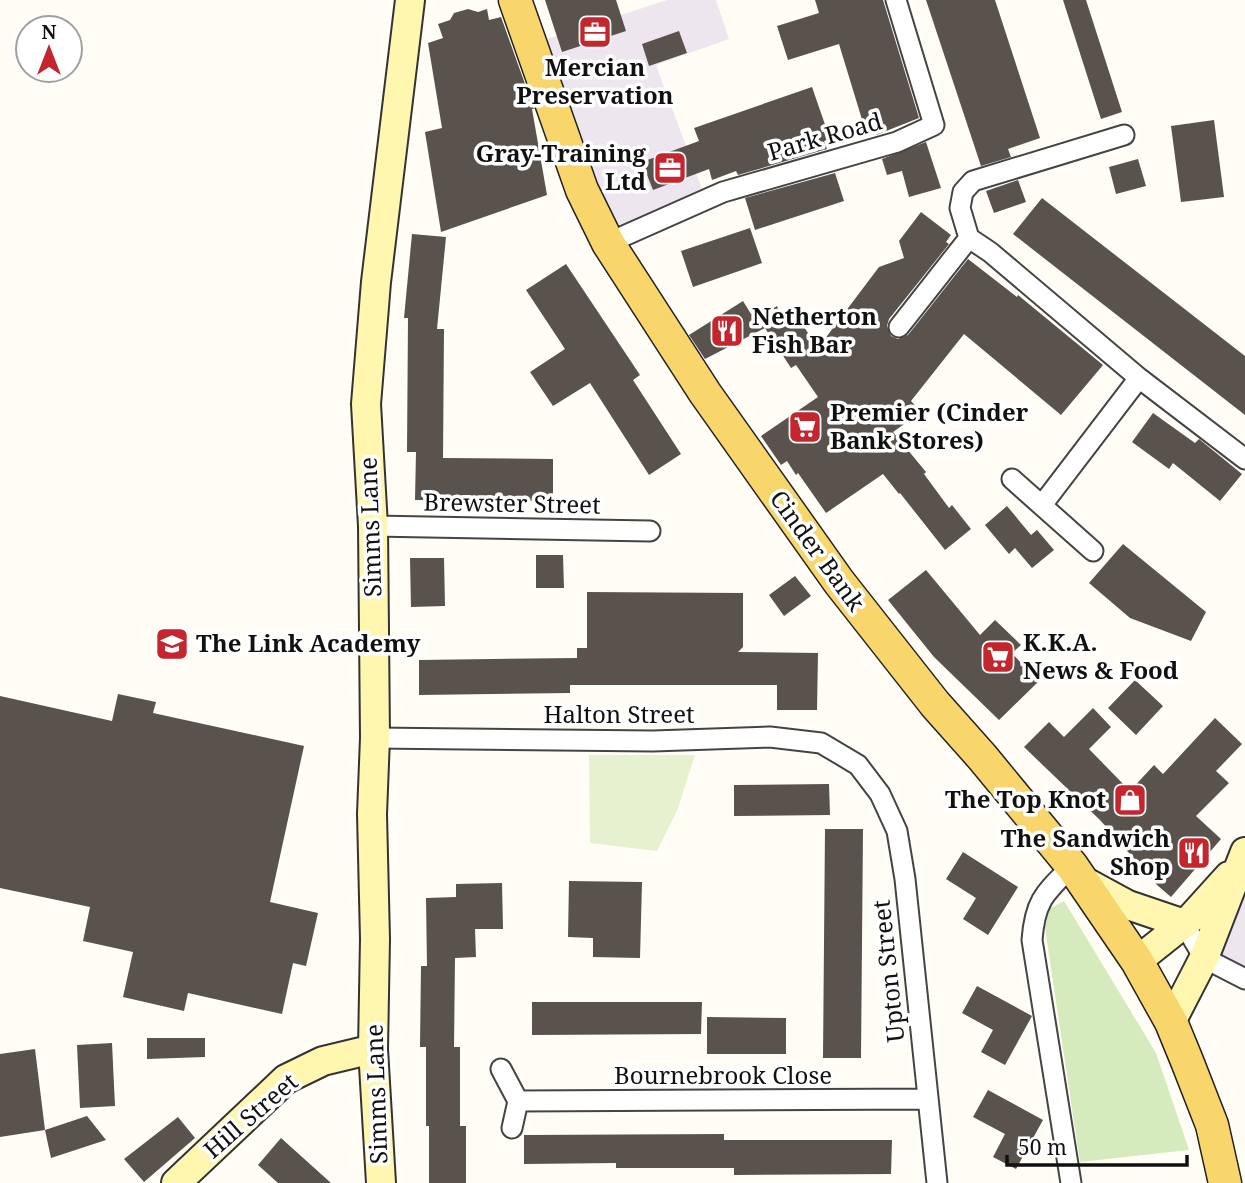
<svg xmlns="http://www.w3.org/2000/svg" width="1245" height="1183" font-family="'Noto Serif',serif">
	<rect width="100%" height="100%" fill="#fffdf5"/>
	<path fill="#eee6ef" d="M667 0H716L729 39 656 65 706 200 608 243 532 44Z
		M1245 868V979L1189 932Z"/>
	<path fill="#d5ebbd" d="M1064 901 1156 1053 1189 1150 1080 1162 1045 928 1049 909Z"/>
	<path fill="#e6f2cf" d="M589 755H695L677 811 657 851 590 843Z"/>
	<path fill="#5a524d" d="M545 0H616L626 31 562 52Z
		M815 0H883L919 118 876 135 873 125 864 126 839 44 788 60 777 26 819 13Z
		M926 0H995L1040 138 1008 149 1011 157 981 166Z
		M1063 0H1086L1122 112 1101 119Z
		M468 9 478 12 487 9 489 20 501 17 534 109H532L547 195 441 232 425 132 442 128 428 43 443 38 438 24 450 20 454 13Z
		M679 31 687 53 649 66 642 44Z
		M812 87 830 139 824 141 827 149 738 175 736 171 712 180 709 169 653 190 642 162 699 141 694 128Z
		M1214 120 1224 197 1181 202 1171 126Z
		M926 142 941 188 909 197 902 171 887 175 882 159Z
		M1138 159 1146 186 1116 194 1109 167Z
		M835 173 844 201 755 230 745 198Z
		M1018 180 1026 202 994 213 986 191Z
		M1042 198 1245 356V415L1013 234Z
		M921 212 951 235 946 242 949 244 889 319 887 326 891 336 898 339 908 335 968 259 1017 297 1018 295 1103 365 1061 415 964 334 911 401 921 412 893 432 926 472 924 474 949 508 952 505 971 529 945 550 900 493 899 494 883 474 826 513 798 473 796 475 787 461 781 465 761 436 818 397 796 365 791 368 765 328 705 359 689 335 743 301 751 314 756 311 760 317 777 306 783 319 794 312 818 348 879 267 904 258 899 241Z
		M750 228 762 263 693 287 681 251Z
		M412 234 446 237 437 329H444L443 458 553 459V501L415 500 416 452H407L408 318H404Z
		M566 264 640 375 633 380 681 454 649 475 590 383 553 406 530 372 565 349 526 290Z
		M1153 413 1195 443 1199 439 1242 474 1220 501 1173 463 1169 469 1132 442Z
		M1007 506 1031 535 1037 530 1054 550 1032 568 1015 548 1009 554 985 525Z
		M1123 544 1206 612 1191 641 1130 618 1089 583Z
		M536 555H563L564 588H536Z
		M410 558H444L445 606 411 607Z
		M926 570 980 635 995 620 1021 645 1012 653 1038 682 999 720 934 657 888 600Z
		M795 576 811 596 784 616 769 595Z
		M587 592 743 593V647L738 652 818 653 817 710H777V685H570V693L419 695V660L577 658V648H587Z
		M1135 680 1163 706 1136 735 1108 708Z
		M118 694 156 702 153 713 304 746 270 902 318 913 306 966 293 963 282 1014 188 993 184 1011 123 997 133 952 83 941 90 907 0 888V696L112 721Z
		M1093 708 1111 727 1089 749 1130 791 1154 765 1163 774 1215 718 1242 744 1216 771 1229 783 1196 816 1221 839 1171 897 1157 885 1100 820 1024 747 1049 722 1064 737Z
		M829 784 830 815 734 816V785Z
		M825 829H863L861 1058H823Z
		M963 852 1018 887 988 935 963 919 976 898 946 879Z
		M569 881 642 882 640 958 593 957V938L568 937Z
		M502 883 503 929H475L476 957 455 958 454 1047H460V1126H466V1183H429V1126H426V1047H420L421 966H427L426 898 456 897V884Z
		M977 986 1032 1016 1005 1065 981 1052 993 1030 962 1013Z
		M532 1002H702L701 1034 532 1035Z
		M707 1017 786 1018V1054H707Z
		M147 1038H205V1057L147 1059Z
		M112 1043 115 1106 80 1108 77 1045Z
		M35 1049 45 1130 0 1137V1054Z
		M988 1090 1043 1120 1016 1169 993 1157 1005 1134 973 1117Z
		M87 1116 106 1140 51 1158 45 1130Z
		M178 1117 195 1138 144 1182 124 1159Z
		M724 1134V1140H892L891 1174 734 1175V1168H616V1163L524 1164V1135Z
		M281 1138 331 1183H278L258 1165Z"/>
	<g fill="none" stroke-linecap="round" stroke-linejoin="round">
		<defs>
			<path id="street" d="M1124 135 973 181 963 192 960 208 969 238 990 252 1139 378 1245 459
				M608 243 723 192 897 142 934 125 896 0
				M899 327 969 238
				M1012 479 1093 551
				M1042 505 1139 378
				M373 526 650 531
				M375 738 653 741 770 737 821 743 858 765 880 794 897 831 905 879 937 1183
				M1184 924 1204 958 1245 979
				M501 1069 518 1101 927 1099
				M512 1128 518 1101
				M1071 1183 1032 940C1035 900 1045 893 1072 866"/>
			<path id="secondary" d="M1082 880 1128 905 1184 924
				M1137 961 1191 918 1229 876
				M1171 1022 1204 958 1245 852
				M176 1183 286 1079 323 1061 373 1049
				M381 1183 373 1049 375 939 372 814 375 738 373 526 366 404 376 282 410 0"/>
			<path id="primary" d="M515 0 582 190 608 243 705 393 839 582 935 704 983 758 1072 866 1137 961 1171 1022 1187 1061 1212 1125 1225 1183"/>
		</defs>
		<use href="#street" stroke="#444" stroke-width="23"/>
		<use href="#secondary" stroke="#333" stroke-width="32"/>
		<use href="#primary" stroke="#222" stroke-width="35"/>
		<use href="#street" stroke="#fff" stroke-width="19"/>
		<use href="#secondary" stroke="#fff6b0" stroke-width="28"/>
		<use href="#primary" stroke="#f9d66b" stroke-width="32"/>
	</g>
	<defs>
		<symbol id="office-square" viewBox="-11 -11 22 22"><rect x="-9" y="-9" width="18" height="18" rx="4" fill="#c4262e" stroke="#fff"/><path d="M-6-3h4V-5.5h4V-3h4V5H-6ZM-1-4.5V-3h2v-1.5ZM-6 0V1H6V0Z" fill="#fff"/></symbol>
		<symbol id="restaurant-square" viewBox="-11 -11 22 22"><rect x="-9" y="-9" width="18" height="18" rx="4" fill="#c4262e" stroke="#fff"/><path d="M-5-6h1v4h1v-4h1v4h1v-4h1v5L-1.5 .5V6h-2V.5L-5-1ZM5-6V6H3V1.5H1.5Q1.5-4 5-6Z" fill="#fff"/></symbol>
		<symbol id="supermarket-square" viewBox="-11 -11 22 22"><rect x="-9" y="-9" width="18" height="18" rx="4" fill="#c4262e" stroke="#fff"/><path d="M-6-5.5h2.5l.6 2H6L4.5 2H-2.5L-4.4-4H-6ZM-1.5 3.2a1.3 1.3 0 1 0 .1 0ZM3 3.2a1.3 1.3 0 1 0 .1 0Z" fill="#fff"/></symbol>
		<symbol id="school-square" viewBox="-11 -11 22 22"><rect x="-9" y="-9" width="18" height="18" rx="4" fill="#c4262e" stroke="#fff"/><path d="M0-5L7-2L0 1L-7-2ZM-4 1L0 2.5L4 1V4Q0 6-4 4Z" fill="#fff"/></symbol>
		<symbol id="shop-square" viewBox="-11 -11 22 22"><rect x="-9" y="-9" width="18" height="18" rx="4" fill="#c4262e" stroke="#fff"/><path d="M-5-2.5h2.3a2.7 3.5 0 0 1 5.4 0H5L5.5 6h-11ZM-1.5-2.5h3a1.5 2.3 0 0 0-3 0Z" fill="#fff"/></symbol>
	</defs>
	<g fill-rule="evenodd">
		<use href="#office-square" x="576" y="13" width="38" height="38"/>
		<use href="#office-square" x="651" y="149" width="38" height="38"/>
		<use href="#restaurant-square" x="708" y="312" width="38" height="38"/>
		<use href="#supermarket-square" x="786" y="408" width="38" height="38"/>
		<use href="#school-square" x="153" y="625" width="38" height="38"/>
		<use href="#supermarket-square" x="979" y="638" width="38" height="38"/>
		<use href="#shop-square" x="1111" y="781" width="38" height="38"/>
		<use href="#restaurant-square" x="1175" y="834" width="38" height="38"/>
	</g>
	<g text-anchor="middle" stroke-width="7" stroke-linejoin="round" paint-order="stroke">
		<g font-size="24" font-weight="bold" fill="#111" stroke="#fff" text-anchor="start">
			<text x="595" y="76" text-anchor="middle">Mercian<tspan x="595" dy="28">Preservation</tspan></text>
			<text x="646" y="162" text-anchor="end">Gray-Training<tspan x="646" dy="28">Ltd</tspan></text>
			<text x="752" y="325">Netherton<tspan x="752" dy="28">Fish Bar</tspan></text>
			<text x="830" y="421">Premier (Cinder<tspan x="830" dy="28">Bank Stores)</tspan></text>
			<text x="1023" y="651">K.K.A.<tspan x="1023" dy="28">News &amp; Food</tspan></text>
			<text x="196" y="652">The Link Academy</text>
			<text x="1106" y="808" text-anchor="end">The Top Knot</text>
			<text x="1170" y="847" text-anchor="end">The Sandwich<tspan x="1170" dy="28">Shop</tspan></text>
		</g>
		<g font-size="24" fill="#111" stroke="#fff">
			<text transform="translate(825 137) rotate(-16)" y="8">Park Road</text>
			<text transform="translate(512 504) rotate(1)" y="8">Brewster Street</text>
			<text transform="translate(371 527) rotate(-92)" y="8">Simms Lane</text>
			<text transform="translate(817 551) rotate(54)" y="8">Cinder Bank</text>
			<text x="619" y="723">Halton Street</text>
			<text transform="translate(889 971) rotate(-96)" y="8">Upton Street</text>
			<text x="723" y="1084">Bournebrook Close</text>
			<text transform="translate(377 1094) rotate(-92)" y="8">Simms Lane</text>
			<text transform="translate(251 1116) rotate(-41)" y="8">Hill Street</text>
		</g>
	</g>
	<g transform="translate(49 49)"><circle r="33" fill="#ffffff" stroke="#a0a0a0" stroke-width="2"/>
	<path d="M0-5L12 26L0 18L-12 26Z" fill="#c4262e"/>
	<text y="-10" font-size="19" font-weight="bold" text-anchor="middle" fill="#111111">N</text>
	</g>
	<path d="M1007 1155v10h180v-10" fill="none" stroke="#111111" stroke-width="3.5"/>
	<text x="1018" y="1155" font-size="21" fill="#111111" stroke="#ffffff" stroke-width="5" paint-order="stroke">50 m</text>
</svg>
